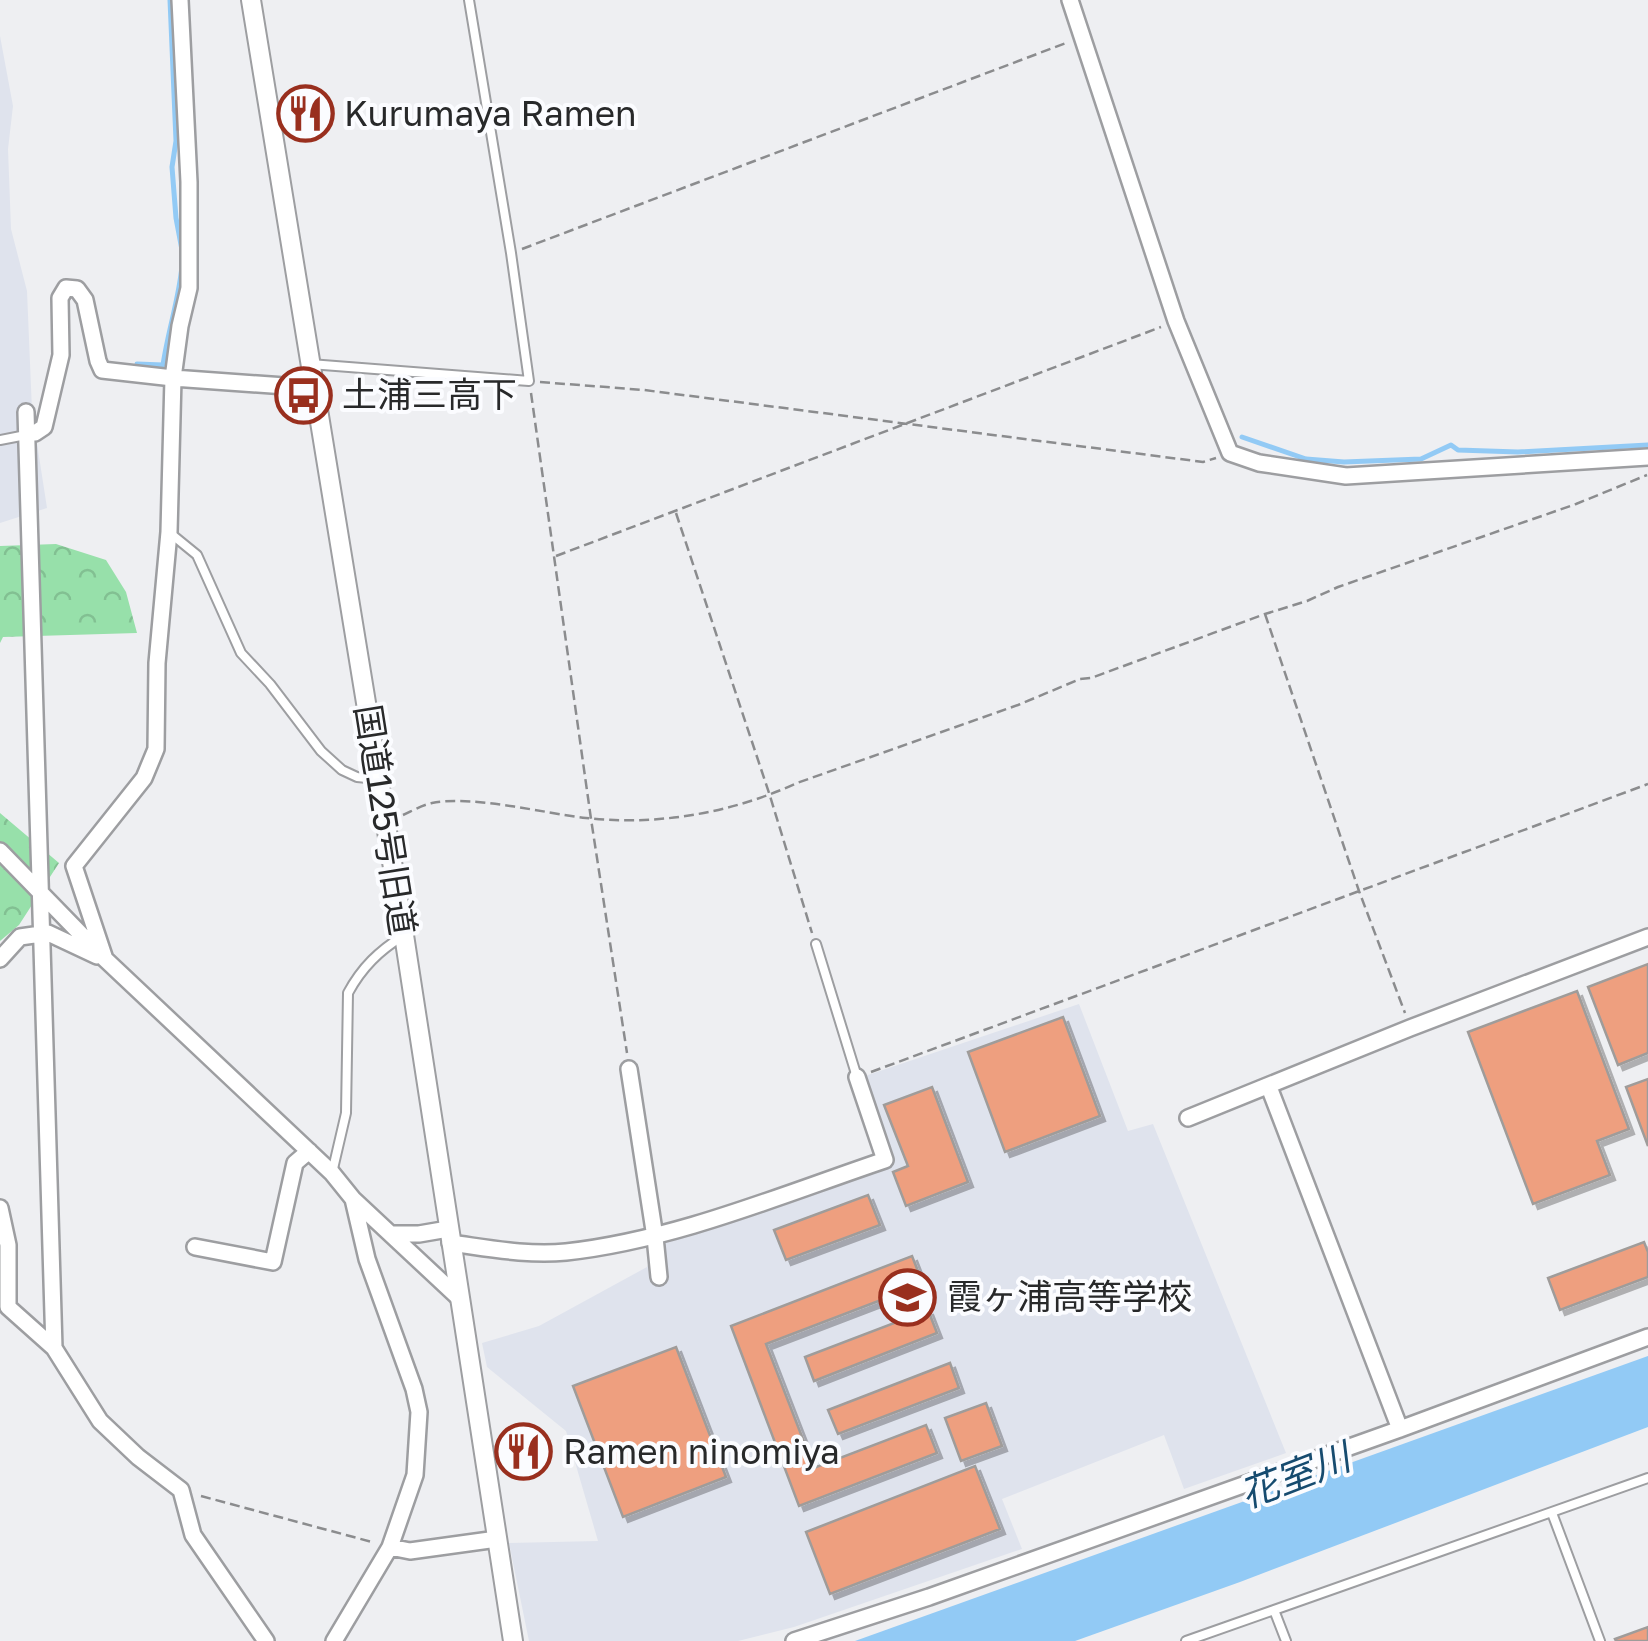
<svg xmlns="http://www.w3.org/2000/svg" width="1648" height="1641" font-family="'Golos Text','Noto Sans JP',sans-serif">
	<defs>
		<pattern id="forest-crowns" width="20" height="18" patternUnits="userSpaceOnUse" patternTransform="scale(2.5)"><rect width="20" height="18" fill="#97e0aa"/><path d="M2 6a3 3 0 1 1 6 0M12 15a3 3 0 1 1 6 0" fill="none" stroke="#82c092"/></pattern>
		<filter id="shadow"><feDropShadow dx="5" dy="5" stdDeviation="0" flood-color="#0004"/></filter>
	</defs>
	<rect width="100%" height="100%" fill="#eeeff2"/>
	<path fill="#dfe3ed" d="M0 36 13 106 8 149 11 229 27 291 32 411 47 508 0 523Z
		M1079 1004 1128 1131 1153 1124 1286 1453 1184 1489 1164 1435 1002 1499 1022 1549 794 1627 738 1641H529L509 1543 598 1541 566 1431 487 1367 482 1343 539 1326 647 1267 661 1236 883 1158 865 1076Z"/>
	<path fill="url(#forest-crowns)" d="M56 544 106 560 126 592 137 633 3 637 0 643V546Z
		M0 813 59 863 19 925 0 941Z"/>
	<path fill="#92caf5" d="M1648 1356V1427L1240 1582 1075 1641H855Z"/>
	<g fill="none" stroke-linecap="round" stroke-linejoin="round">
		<path stroke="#92caf5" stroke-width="5" d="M170 0 176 141 172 167 176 218 182 250
			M137 364 163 365C168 331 179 299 182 266
			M1242 437 1306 459 1344 462 1421 459 1451 445 1458 450 1518 452 1648 445"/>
	</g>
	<path fill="#ee9f7f" stroke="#9f9c9a" stroke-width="2.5" filter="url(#shadow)" d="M1648 964V1053L1618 1065 1588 987Z
		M1577 991 1629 1129 1597 1141 1610 1175 1533 1204 1468 1032Z
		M1063 1017 1100 1116 1005 1152 968 1052Z
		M1648 1079V1146L1626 1087Z
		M932 1087 968 1182 906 1206 893 1172 908 1166 884 1105Z
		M868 1195 880 1225 786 1260 774 1230Z
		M1644 1242 1648 1252V1277L1560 1310 1548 1278Z
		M912 1256 923 1284 766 1344 814 1468 926 1425 937 1453 799 1506 731 1326Z
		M928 1310 937 1333 814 1381 805 1357Z
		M676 1347 726 1477 623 1517 573 1386Z
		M950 1363 959 1388 838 1434 828 1410Z
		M986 1403 1002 1446 961 1461 945 1418Z
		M975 1466 1000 1529 830 1594 806 1532Z
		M1648 1627V1641H1616L1615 1639Z"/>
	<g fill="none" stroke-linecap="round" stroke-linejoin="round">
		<defs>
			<path id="service" d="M310 364 529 381 511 253 469 0
				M0 440 26 435
				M170 533 197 555 241 653 270 684 321 751 342 770 357 777 378 779
				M816 944 857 1077
				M332 1173 346 1113 348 993C362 967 379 951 404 935
				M1552 1513 1600 1641
				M1274 1610 1648 1478
				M1186 1641 1274 1610 1286 1641"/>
			<path id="minor" d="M1070 0 1176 321 1230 453 1259 463 1346 476 1648 457
				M26 412 54 1348
				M35 433 44 427 61 355 60 298 66 288 77 289 85 300 98 361 102 370 173 378 313 388
				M0 851 105 959 332 1173 353 1199 459 1298
				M0 959 20 937 48 933 97 956
				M105 959 74 866 144 778 156 749 157 663 169 532 173 378 180 326 189 288V182L180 0
				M629 1069 655 1237 659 1277
				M1269 1087 1400 1429
				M1188 1118 1410 1028 1648 937
				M0 1208 8 1245V1307L54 1348 100 1421 138 1457 181 1490 193 1535 266 1641
				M391 1234H419L448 1229
				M450 1243C488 1248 528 1256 566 1252 675 1240 781 1195 885 1160L857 1077
				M195 1247 273 1262 295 1163 309 1151
				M390 1547 410 1551 497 1539
				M334 1641 390 1547 415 1475 419 1412 414 1389 367 1259 353 1199
				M794 1641 929 1597 1400 1429 1648 1337"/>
			<path id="tertiary" d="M251 0 404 935 513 1641"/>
		</defs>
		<use href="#service" stroke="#9d9ea1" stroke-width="12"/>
		<use href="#minor" stroke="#9d9ea1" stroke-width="20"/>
		<use href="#tertiary" stroke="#9d9ea1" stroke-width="22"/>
		<path stroke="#8b8c8e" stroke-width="2.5" stroke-dasharray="10 5" stroke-linecap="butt" d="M522 249 1066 43
			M540 382 644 390 1203 462 1216 458
			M531 393 591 819 627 1053
			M676 513 770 796 812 933
			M556 556 1161 327
			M1265 614 1359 891 1405 1013
			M403 815C412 811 422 805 432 803 472 795 543 813 586 818 657 826 732 813 797 783L1018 705 1080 679 1091 678 1265 614 1307 601 1338 587 1576 504 1647 475
			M871 1072 1648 784
			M201 1496 372 1542"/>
		<use href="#service" stroke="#fff" stroke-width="8"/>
		<use href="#minor" stroke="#fff" stroke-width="15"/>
		<use href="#tertiary" stroke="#fff" stroke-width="18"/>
	</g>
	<defs>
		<symbol id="restaurant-ring" viewBox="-11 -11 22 22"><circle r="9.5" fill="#fbfcff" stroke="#992f1e" stroke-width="1.5"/><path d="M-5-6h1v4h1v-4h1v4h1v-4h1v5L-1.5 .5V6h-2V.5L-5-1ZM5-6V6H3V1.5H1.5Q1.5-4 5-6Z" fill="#992f1e"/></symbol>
		<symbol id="bus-ring" viewBox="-11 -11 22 22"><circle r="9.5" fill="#fbfcff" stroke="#992f1e" stroke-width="1.5"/><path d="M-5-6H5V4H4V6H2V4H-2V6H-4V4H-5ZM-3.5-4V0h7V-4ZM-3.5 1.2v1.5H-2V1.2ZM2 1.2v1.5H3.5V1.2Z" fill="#992f1e"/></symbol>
		<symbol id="school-ring" viewBox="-11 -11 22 22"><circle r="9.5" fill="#fbfcff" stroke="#992f1e" stroke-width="1.5"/><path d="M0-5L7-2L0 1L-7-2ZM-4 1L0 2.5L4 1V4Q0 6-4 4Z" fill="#992f1e"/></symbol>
	</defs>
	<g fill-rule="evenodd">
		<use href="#restaurant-ring" x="274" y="82" width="63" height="63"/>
		<use href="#bus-ring" x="272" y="364" width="63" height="63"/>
		<use href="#school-ring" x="876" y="1266" width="63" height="63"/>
		<use href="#restaurant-ring" x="492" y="1420" width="63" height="63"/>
	</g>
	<g text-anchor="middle" stroke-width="8" stroke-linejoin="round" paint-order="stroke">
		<g font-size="35" fill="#28292a" stroke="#fbfcff" text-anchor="start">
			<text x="344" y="126">Kurumaya Ramen</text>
			<text x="342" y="407">土浦三高下</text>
			<text x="947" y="1309">霞ヶ浦高等学校</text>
			<text x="563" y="1464">Ramen ninomiya</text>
		</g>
		<g font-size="35" fill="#28292a" stroke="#fbfcff">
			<text transform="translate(385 820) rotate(81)" y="12">国道125号旧道</text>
		</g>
		<g font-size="38" font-style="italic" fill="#164b6f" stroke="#fbfcff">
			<text transform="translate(1295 1476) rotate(-21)" y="13">花室川</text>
		</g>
	</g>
</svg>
